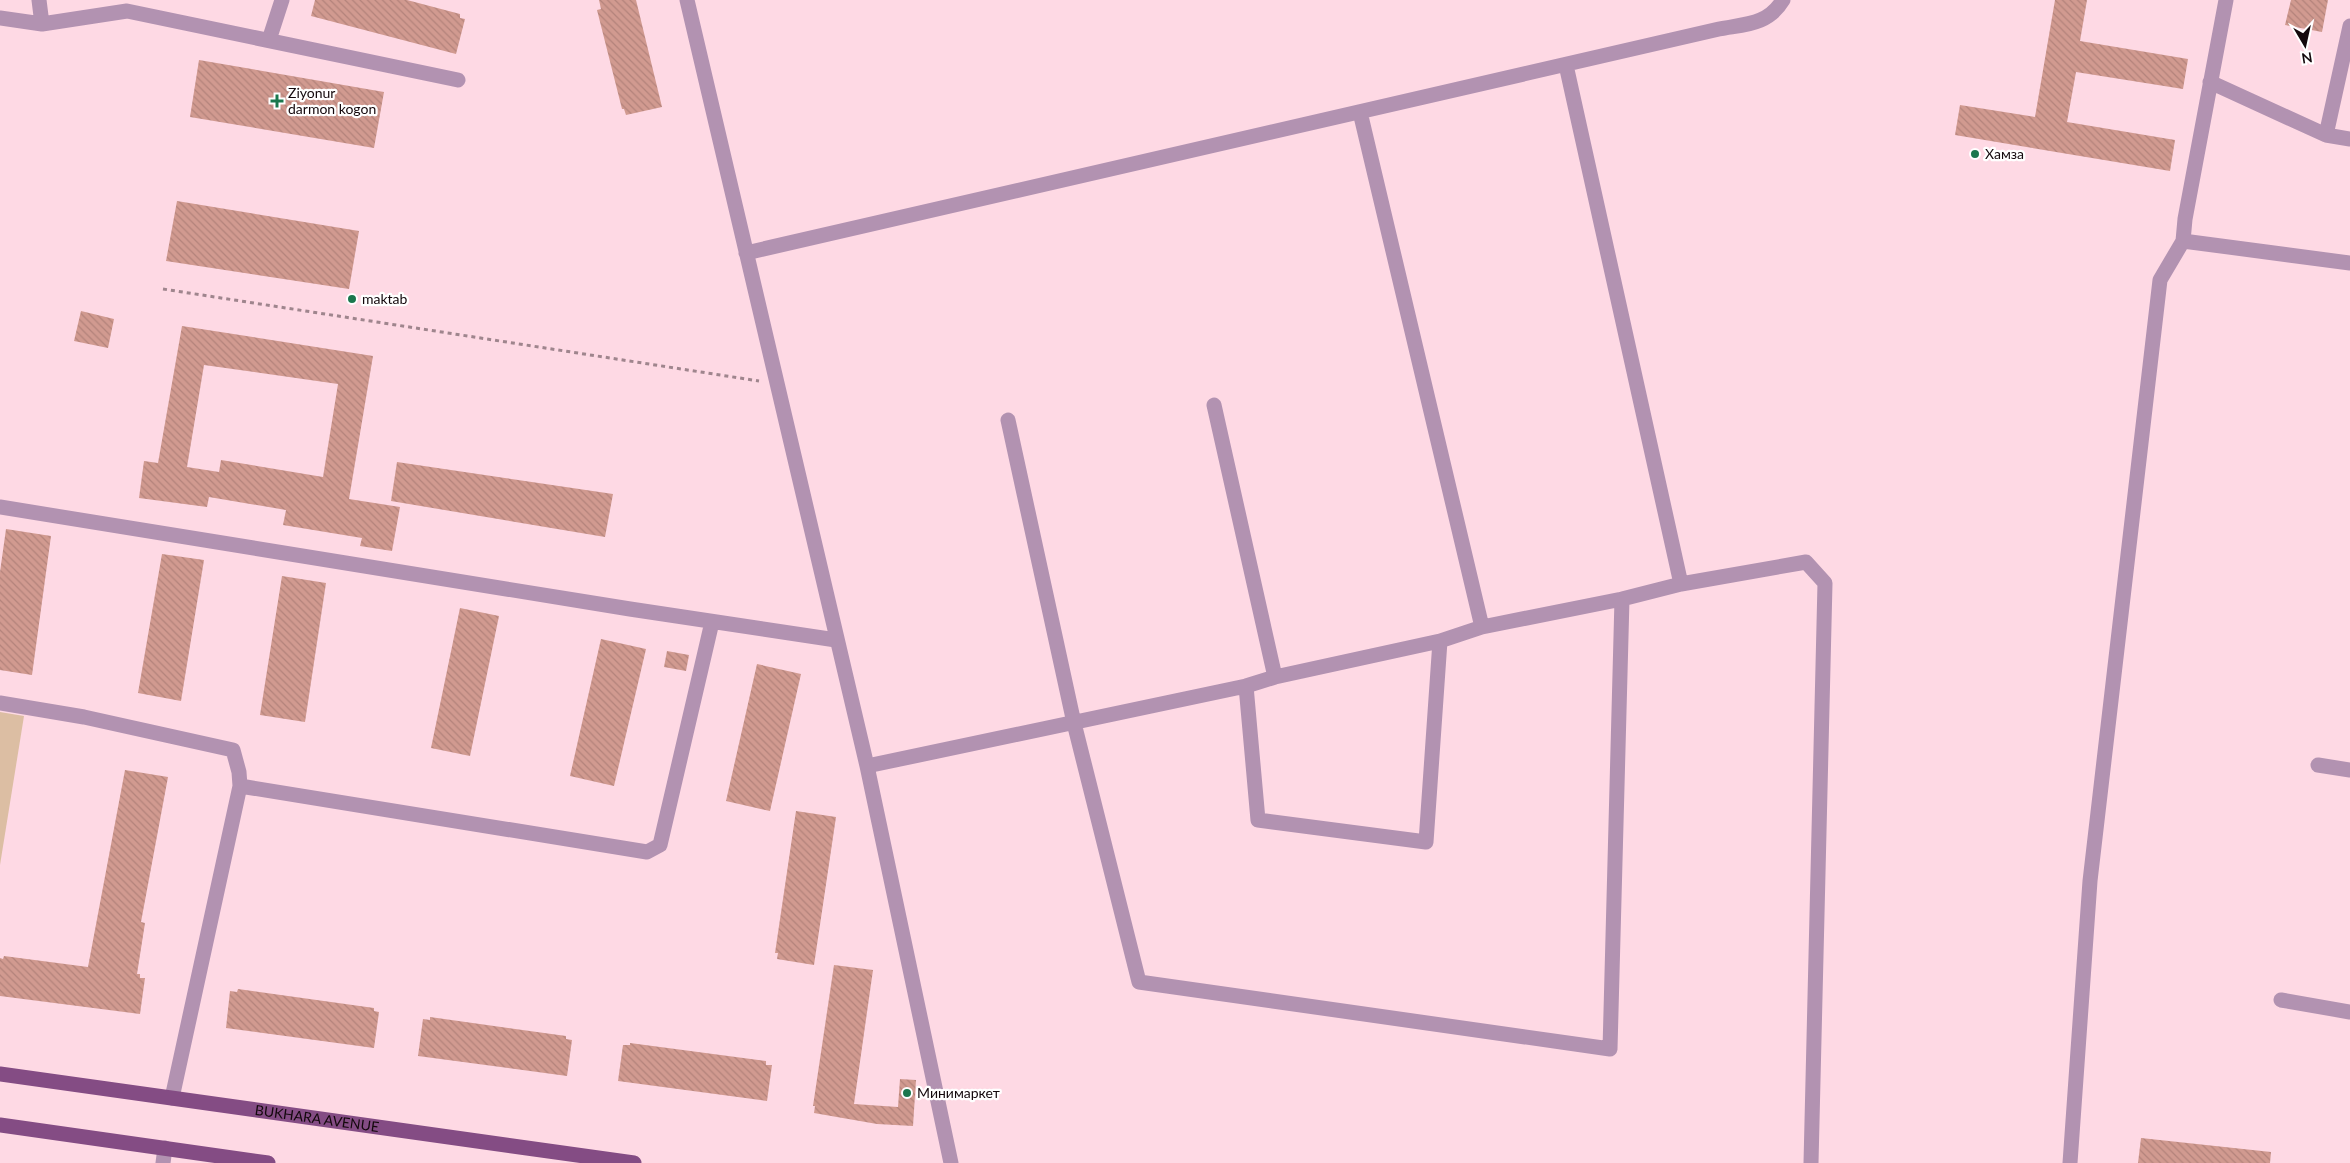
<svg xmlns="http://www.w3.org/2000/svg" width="2350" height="1163" font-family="Lato,sans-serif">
	<defs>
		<pattern id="building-back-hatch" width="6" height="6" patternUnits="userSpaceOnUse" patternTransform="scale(1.25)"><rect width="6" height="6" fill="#d19a90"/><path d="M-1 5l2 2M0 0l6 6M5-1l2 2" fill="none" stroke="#b3837b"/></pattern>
	</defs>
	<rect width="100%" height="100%" fill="#fed9e4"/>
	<path fill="#dcbea3" d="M0 712 24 716 0 865Z"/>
	<path fill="url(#building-back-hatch)" fill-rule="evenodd" d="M315 0H407L460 14V18L465 19 456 54 311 16Z
		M599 0H636L662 107 626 115 624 109H622L597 10 601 9Z
		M2055 0H2087L2080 41 2188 59 2183 89 2076 72 2067 122 2175 140 2170 171 1955 135 1960 105 2035 117Z
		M2291 0H2328L2322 32 2285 25Z
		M199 60 384 92 374 148 190 117Z
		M177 201 359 231 349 289 166 261Z
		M81 311 114 319 108 348 74 341Z
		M182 326 373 356 349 499 400 507 392 551 360 546 362 538 283 525 286 510 209 497 207 507 139 498 144 461 158 463ZM204 365 338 384 323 477 221 460 219 472 187 467Z
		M397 462 613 494 605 537 391 501Z
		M6 529 51 536 32 675 0 670V572Z
		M162 554 204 560 181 701 138 693Z
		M282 576 326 583 305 722 260 715Z
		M460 608 499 616 470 756 431 748Z
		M601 639 646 649 614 786 570 776Z
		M667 651 689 655 686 671 664 667Z
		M757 664 801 674 770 811 726 801Z
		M125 770 168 777 141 922 145 923 137 974H140V978H145L140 1014 0 996V958L3 959 4 956 88 967Z
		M796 811 836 817 814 965 777 959 778 953H775Z
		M834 965 873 970 854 1104 898 1107 900 1079 916 1080 913 1126 877 1124 814 1113 815 1106H813Z
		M238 989 374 1008V1011L379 1012 374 1048 226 1028 230 991 237 992Z
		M430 1017 566 1036V1039L572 1040 567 1076 418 1056 423 1019 430 1020Z
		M630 1043 766 1061V1065H772L767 1101 618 1081 623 1045H630Z
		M2141 1138 2271 1152 2270 1163H2138Z"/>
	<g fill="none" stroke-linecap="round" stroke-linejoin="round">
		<path stroke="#9f858d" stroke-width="3" stroke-dasharray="4 4" stroke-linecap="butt" d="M163 289 759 381"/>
		<path stroke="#b292b1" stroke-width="15" d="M39 0 42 24
			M687 0 867 766 951 1163
			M0 18 42 24 127 11 458 80
			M269 40 282 0
			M1566 65 1681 584
			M2210 82 2326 135 2350 139
			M1360 112 1482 627
			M2326 135 2350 26
			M2183 241 2350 263
			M746 253 1719 29C1745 24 1768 25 1783 0
			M1214 405 1275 677
			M1008 420 1074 723 1139 982 1610 1049 1622 599
			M0 507 630 609 836 640
			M1246 686 1258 820 1426 842 1440 641
			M0 703 84 717 233 750 239 772 240 786 172 1098
			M2318 765 2350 770
			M867 766 1246 686 1275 677 1440 641 1482 627 1622 599 1681 584 1806 562 1825 583 1811 1163
			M240 786 647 852 660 845 712 622
			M2281 1000 2350 1012
			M163 1163 165 1148
			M2070 1163 2090 881 2160 280 2183 241 2185 219 2226 0"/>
		<g stroke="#844c84" stroke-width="15">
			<path id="s1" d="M0 1074 634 1163"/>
			<path d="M0 1125 268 1163"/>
		</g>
	</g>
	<g fill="#1a774d" stroke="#fff" stroke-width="2">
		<path d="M274.5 93.5h5v5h5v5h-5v5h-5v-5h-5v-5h5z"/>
		<circle cx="1975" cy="154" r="5"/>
		<circle cx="352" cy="299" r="5"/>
		<circle cx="907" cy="1093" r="5"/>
	</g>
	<g text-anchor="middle" stroke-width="4.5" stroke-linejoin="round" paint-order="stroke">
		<g font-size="14" fill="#13080c" stroke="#fff" text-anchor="start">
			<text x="288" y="98">Ziyonur<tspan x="288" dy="16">darmon kogon</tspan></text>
			<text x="1985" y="159">Хамза</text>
			<text x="362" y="304">maktab</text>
			<text x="917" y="1098">Минимаркет</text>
		</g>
		<g font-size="14" fill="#13080c" stroke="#fff">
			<text dy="5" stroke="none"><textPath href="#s1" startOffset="320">BUKHARA AVENUE</textPath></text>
		</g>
	</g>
	<g transform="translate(2305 45) rotate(171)" stroke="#ffffff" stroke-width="4" paint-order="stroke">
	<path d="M0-4L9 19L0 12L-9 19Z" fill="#13080c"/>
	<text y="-8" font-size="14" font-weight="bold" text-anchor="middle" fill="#13080c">N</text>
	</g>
</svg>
